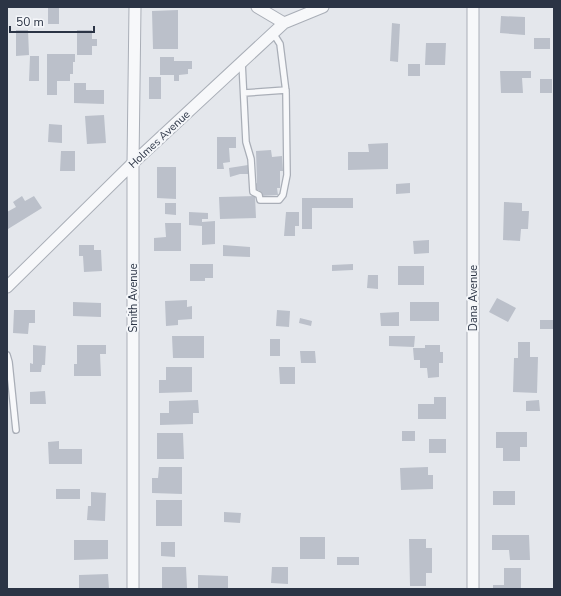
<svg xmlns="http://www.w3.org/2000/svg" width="561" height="596" font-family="'Nunito Sans',sans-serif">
	<rect width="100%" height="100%" fill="#e4e7ec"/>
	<path fill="#bbc0ca" d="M48 8H59V24H48Z
		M178 10V49H153L152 11Z
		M501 16 525 17V35L500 33Z
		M392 23 400 24 398 62 390 61Z
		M16 30H28L29 55 16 56Z
		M77 30H92V39H97V46H92V55H77Z
		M534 38H550V49H534Z
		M426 43H446L445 65H425Z
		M47 54H75V62H73V74H70V81H57V95H47Z
		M30 56H39V81H29Z
		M160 57H174V61H192V69H188V74L179 75V81H174V75H160Z
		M408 64H420V76H408Z
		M500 71H531V78H522L523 93H501Z
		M149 77H161V99H149Z
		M540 79H552V93H540Z
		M74 83H86V90H104V104L74 103Z
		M104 115 106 143 87 144 85 116Z
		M49 124 62 125V143L48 142Z
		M217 137H236V148H229L230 162 223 163 224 169H217Z
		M388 143V169L348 170V152H369L368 144Z
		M271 150 272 157 282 156 283 171H280V188H277L278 195 260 196 259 190H256L255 184 257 183 256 151Z
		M61 151H75V171H60Z
		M248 165 250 174H240L230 177 229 168Z
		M157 167H176V199L157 198Z
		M410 183V193L396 194V184Z
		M22 196 25 201 34 196 42 208 8 229 7 212 16 207 13 202Z
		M255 196 256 218 220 219 219 197Z
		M302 198H353V208H312V229H302Z
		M504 202 522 203V211H529L528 229H521L520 241 503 240Z
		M165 203H176V215L165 214Z
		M189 212 208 213V219H202V226L189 225Z
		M286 212H299V226H295V236H284Z
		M215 221V244L202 245V222Z
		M165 223H181V251H154V238L166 237Z
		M429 240V253L414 254 413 241Z
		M79 245H94V250H101L102 271 84 272 83 256H79Z
		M223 245 250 247V257L223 256Z
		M190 264H213V278H205V281H190Z
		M353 264V270L332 271V265Z
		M398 266H424V285H398Z
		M368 275H378V289L367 288Z
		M497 298 516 308 508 322 489 312Z
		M187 300V307L192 306V319L178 320V325L166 326 165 301Z
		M73 302 101 303V317L73 316Z
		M410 302H439V321H410Z
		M14 310H35V323H29L28 334 13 333Z
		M277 310 290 311 289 327 276 326Z
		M399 312V326H381L380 313Z
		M300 318 312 321 311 326 299 323Z
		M540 320H554V329H540Z
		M172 336H204V358H173Z
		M389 336H415L414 347 389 346Z
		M270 339H280V356H270Z
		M518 342H530V357H538L537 393 513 392 514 358H518Z
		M33 345 46 346 45 365H42L41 372H30V363L33 364Z
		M77 345H106V354H100L101 376H74V364H77Z
		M425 345H440V352H443V363H439V377L428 378 427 368H420V360H414L413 348H425Z
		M300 351H315L316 363H301Z
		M166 367H192V392L159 393V380H166Z
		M279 367H295V384H280Z
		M45 391 46 404H30V392Z
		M434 397H446V419H418V404H434Z
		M198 400 199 413H193V424L160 425V413H169V401Z
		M539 400 540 411H526V401Z
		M402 431H415V441H402Z
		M496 432H527V447H520V461H503V448H496Z
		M157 433H183L184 459H157Z
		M429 439H446V453H429Z
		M59 441V449H82V464H49L48 442Z
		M159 467H182V494L152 493V478H158Z
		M428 467V475H433V489L401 490 400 468Z
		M56 489H80V499H56Z
		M493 491H515V505H493Z
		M91 492 106 493 105 521 87 520 88 506H91Z
		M156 500H182V526H156Z
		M224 512 241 513 240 523 224 522Z
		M492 535H529L530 560H510L509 550H492Z
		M300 537H325V559H300Z
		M409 539H426V548H432V573H426V586H410Z
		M74 540H108V559L74 560Z
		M161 542H175V557L161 556Z
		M337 557H359V565H337Z
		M162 567H186L187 588 162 589Z
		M272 567H288V584L271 583Z
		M504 568H521V589H493V585H504Z
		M108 574 109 589H79V575Z
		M198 575 228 576V589H198Z"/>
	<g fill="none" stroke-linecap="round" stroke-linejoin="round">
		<defs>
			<path id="service" d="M242 62 246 142 251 159 253 192 259 195 260 200H279L283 195 287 175 286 92 280 44 273 33
				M244 93 286 90
				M7 355 9 362 16 430"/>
			<path id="minor" d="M257 7 284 23
				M473 7V589
				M7 287 133 163 284 23 323 7
				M133 589V163L135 7"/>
		</defs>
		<use href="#service" stroke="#a9aeb7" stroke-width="8"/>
		<use href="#minor" stroke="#a9aeb7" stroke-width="13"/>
		<use href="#service" stroke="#f7f8fa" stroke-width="5.5"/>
		<use href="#minor" stroke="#f7f8fa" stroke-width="11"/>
	</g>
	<g text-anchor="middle" stroke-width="4" stroke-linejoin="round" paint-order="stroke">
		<g font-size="11" fill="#2b3445" stroke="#f4f6f9">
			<text transform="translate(159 139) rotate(-43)" y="4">Holmes Avenue</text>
			<text transform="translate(133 298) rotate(-90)" y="4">Smith Avenue</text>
			<text transform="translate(473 298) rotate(-90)" y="4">Dana Avenue</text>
		</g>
	</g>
	<rect width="561" height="596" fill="none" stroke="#2b3445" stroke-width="16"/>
	<path d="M10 26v6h84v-6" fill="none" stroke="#2b3445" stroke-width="2"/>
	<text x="16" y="26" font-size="12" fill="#2b3445" stroke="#f4f6f9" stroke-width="3" paint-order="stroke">50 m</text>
</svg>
